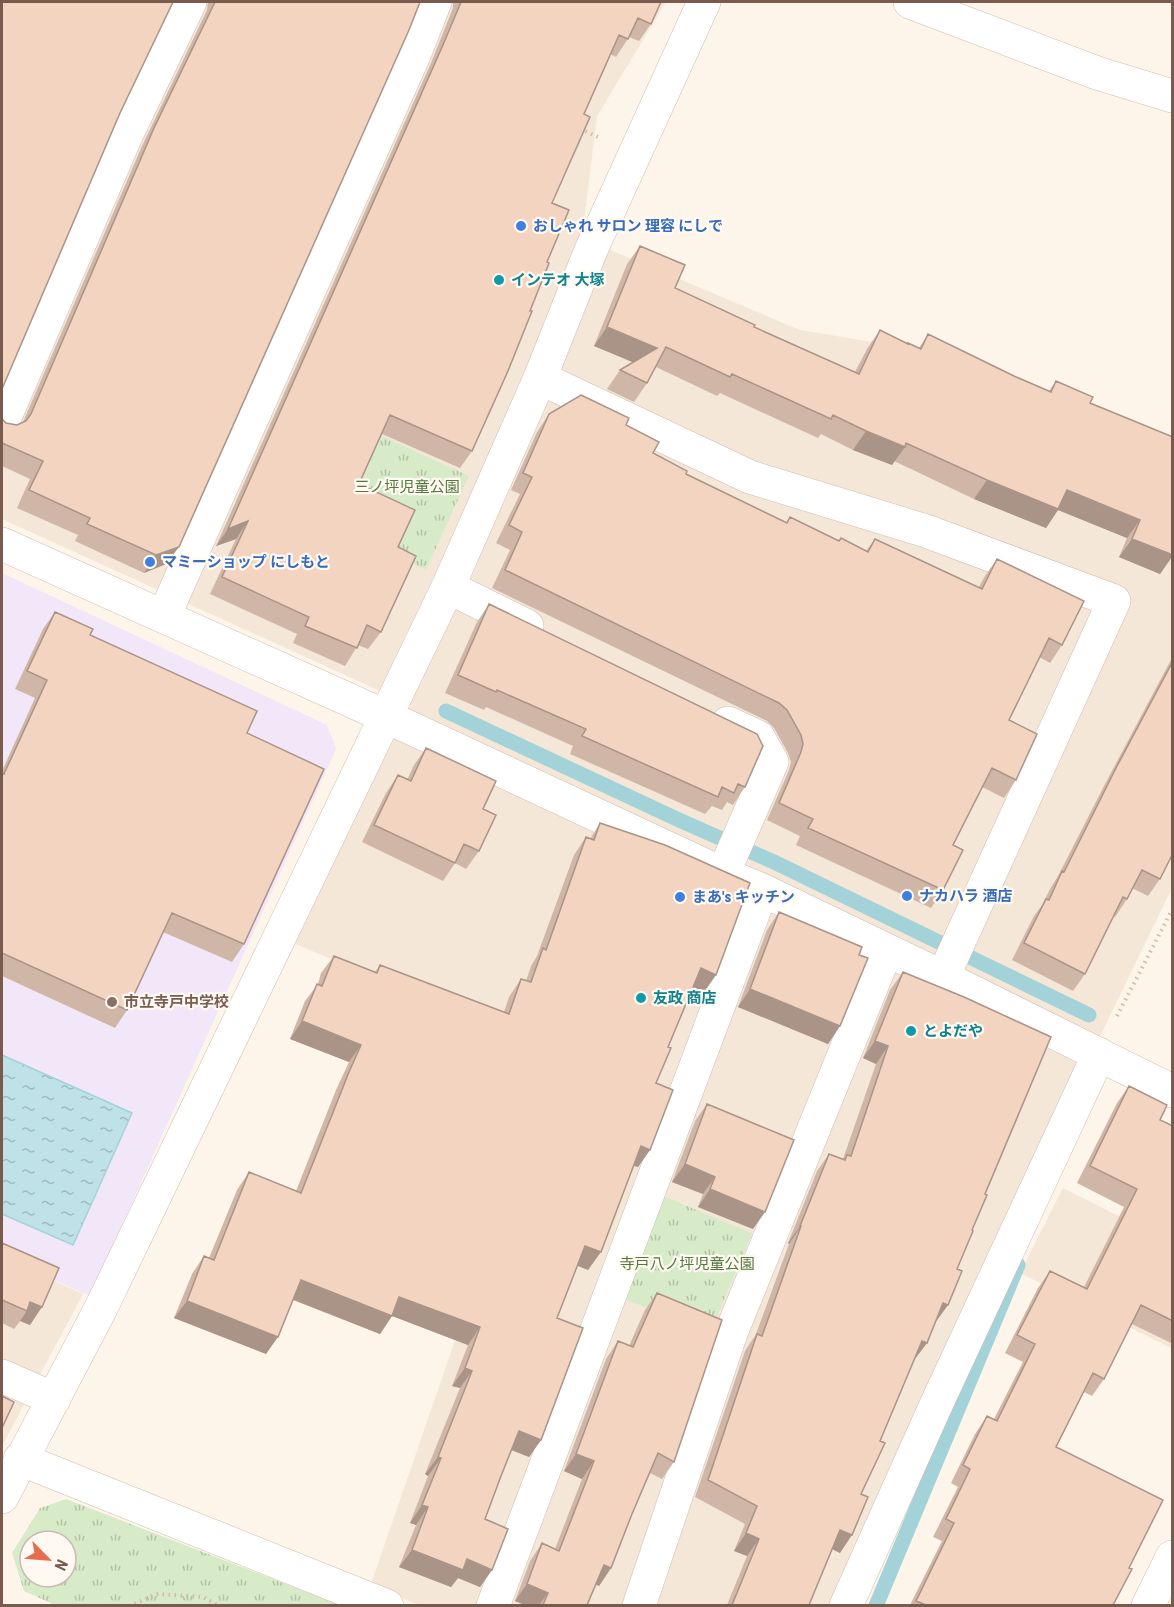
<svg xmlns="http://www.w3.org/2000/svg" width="1174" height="1607" font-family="'Roboto Condensed','Noto Sans JP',sans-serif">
	<defs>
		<pattern id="grass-tufts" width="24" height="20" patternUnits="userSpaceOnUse" patternTransform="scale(1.5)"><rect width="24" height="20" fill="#d7ebc8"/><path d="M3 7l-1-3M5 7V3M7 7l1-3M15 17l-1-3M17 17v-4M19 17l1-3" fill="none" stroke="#b3c1a5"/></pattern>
		<pattern id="water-ripples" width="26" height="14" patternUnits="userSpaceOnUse" patternTransform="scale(1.5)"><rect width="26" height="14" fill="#bee2e7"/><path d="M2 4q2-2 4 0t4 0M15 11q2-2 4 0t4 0" fill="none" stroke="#9fbabd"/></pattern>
	</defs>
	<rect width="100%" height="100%" fill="#fdf5ea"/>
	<path fill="#f4e7d8" d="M2 2H666L597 116 582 238 800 330 976 359 1172 448V888L1104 1028 832 1605 421 1606 371 1584 461 1323 581 1065 291 942 411 705 2 519Z
		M1063 1188 1172 1243 1171 1348 1020 1273Z
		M2 1257 83 1294 2 1446Z"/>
	<path fill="#f2e6f9" d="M2 573 327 725 336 749 90 1296 2 1256Z"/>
	<path fill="url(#grass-tufts)" fill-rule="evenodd" d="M382 436 469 476 426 570 393 554 352 502Z
		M663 1196 752 1233 710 1333 622 1298Z
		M66 1499 340 1605H55L24 1591 12 1553 40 1508ZM30 1541H66V1577H30Z"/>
	<path fill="url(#water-ripples)" stroke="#a4d2d9" stroke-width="1.5" d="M2 1055 132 1113 73 1245 2 1214Z"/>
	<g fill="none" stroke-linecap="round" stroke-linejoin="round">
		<path stroke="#a4d2d9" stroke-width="15" d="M446 711 679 820 774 862 1089 1015
			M876 1606 1018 1265"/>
		<defs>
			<path id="minor" d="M910 2 1097 73 1172 96
				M540 378 750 477 926 531 1114 601 943 977
				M2 424 125 138 190 2
				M2 544 385 716 723 874 762 890 943 977 1172 1091
				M448 587 527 626
				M164 616 414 55 435 2
				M723 874 772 762 758 737 728 723
				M2 1376 54 1399
				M20 1459 387 1606
				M2 1497 101 1308 448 587 540 378 591 250 704 2
				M493 1606 762 890
				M639 1606 731 1333 886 951
				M846 1606 936 1405 1099 1054
				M1148 1606 1172 1557"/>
		</defs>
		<use href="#minor" stroke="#cfbdaf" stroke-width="34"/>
		<path stroke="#d8b7a4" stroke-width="4" stroke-dasharray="1.5 4.5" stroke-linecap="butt" d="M580 129 598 137
			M1117 1016 1172 910
			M129 1606 158 1594 203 1597 219 1606"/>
		<use href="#minor" stroke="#fff" stroke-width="33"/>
	</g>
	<path fill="#d0b6a6" d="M208 2H420L166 564 144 573 75 541 78 535 17 508 30 479 2 466V419L6 423 17 425 23 422 142 146 207 10Z
		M453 2H661L651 24 639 41 629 37 616 57 610 54 584 114 552 203 547 262 472 451 460 468 382 434 359 484 398 547 381 632 368 649 358 645 345 666 293 643 297 634 210 594 236 539 216 546 431 63 453 8Z
		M640 246 675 288 754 327 855 372 867 349 880 330 907 344 919 348 928 334 1014 376 1049 391 1056 381 1090 403 1173 437V556L1160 574 1119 557 1127 538 1058 510 1046 528 974 499 894 461 892 465 853 450 821 434 818 438 720 393 717 396 656 367 647 383 634 402 607 389 620 370 634 362 594 346 627 264Z
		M549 414 626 425 653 453 686 474 786 523 790 517 839 541 841 538 866 551 875 539 979 587 985 576 997 559 1062 645 1050 663 1039 657 1009 720 1016 780 1004 798 982 787 953 845 943 890 931 908 796 845 800 836 767 820 789 770 791 762 788 753 774 728 767 721 492 588 510 550 496 543 520 494 511 490 537 432Z
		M489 604 745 787 733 805 727 802 722 810 712 806 705 814 570 754 573 746 486 707 484 710 445 693 477 622Z
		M55 612 247 733 244 944 232 962 163 932 127 1010 115 1028 2 976V771L35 698 15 689 43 629Z
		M1173 656V853L1160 879 1148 896 1132 888 1127 899 1115 917 1113 916 1085 974 1073 991 1012 960 1034 916 1042 905 1050 889 1058 876 1105 784Z
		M426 748 483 809 479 851 466 869 455 863 443 881 362 842 386 793 398 775 407 780 414 765Z
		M600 823 716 975 704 992 693 988 668 1047 656 1083 650 1150 638 1167 634 1166 588 1270 577 1265 557 1318 541 1440 529 1457 511 1450 485 1519 492 1570 480 1587 458 1578 451 1587 399 1567 416 1525 410 1523 428 1476 425 1474 460 1388 452 1386 468 1345 392 1316 380 1334 293 1300 266 1354 174 1318 192 1274 204 1256 209 1258 237 1190 249 1172 296 1191 336 1090 349 1062 290 1039 305 1001 318 984 321 973 334 956 375 972 380 965 504 1012 509 997 521 979 526 981 531 966 537 956 574 855 586 837 590 839Z
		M779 912 859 955 840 1026 828 1044 738 1007 767 930Z
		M903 972 985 1194 957 1269 948 1305 935 1322 927 1343 914 1360 880 1441 840 1553 832 1549 809 1605H727L747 1556 734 1551 745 1524 695 1497 745 1351 756 1334 789 1244 788 1243 817 1171 829 1154 843 1159 876 1064 863 1058 890 990Z
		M1129 1086 1160 1120 1173 1126V1344L1132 1324 1104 1379 1092 1396 1084 1392 1056 1447 1129 1568 1113 1605H910L942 1541 933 1537 958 1487 951 1483 975 1434 987 1416 994 1419 1023 1362 1005 1353 1038 1288 1050 1271 1084 1287 1124 1207 1077 1183 1117 1103Z
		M707 1104 753 1229 698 1207 703 1194 672 1182 695 1121Z
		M2 1243 59 1268 30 1325 20 1321 14 1329 2 1323Z
		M657 1293 674 1462 662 1479 650 1473 632 1514 611 1568 599 1586 596 1584 587 1605H525L515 1601 530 1561 542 1543 555 1549 582 1479 564 1471 606 1359 618 1341 629 1346 645 1310Z"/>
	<path fill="#a99487" d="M607 327 657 348 644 367 594 346Z
		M866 431 905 447 892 465 853 450Z
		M987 480 1067 490 1140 520 1127 538 1058 510 1046 528 974 499Z
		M248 521 236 539 216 546 228 529Z
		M1132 539 1173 555 1160 574 1119 557Z
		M179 547 166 564 144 573 156 555Z
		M701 968 716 975 704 992 689 986Z
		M750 989 840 1026 828 1044 738 1007Z
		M302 1021 361 1045 349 1062 290 1039Z
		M875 1041 888 1046 876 1064 863 1058Z
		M641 1146 650 1150 638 1167 629 1164Z
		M685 1164 715 1177 703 1194 672 1182Z
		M710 1189 765 1212 753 1229 698 1207Z
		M800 1226H801L789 1244 788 1243Z
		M585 1246 601 1252 588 1270 573 1264Z
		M301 1280 392 1316 380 1334 289 1298Z
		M399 1297 480 1327 468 1345 387 1314Z
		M187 1301 278 1337 266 1354 174 1318Z
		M30 1302 42 1307 30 1325 20 1321 27 1311Z
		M943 1303 948 1305 935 1323 930 1321Z
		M922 1341 927 1343 914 1360Z
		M465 1368 472 1371 460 1388 452 1386Z
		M519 1431 541 1440 529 1457 507 1448Z
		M576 1454 594 1461 582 1479 564 1471Z
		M438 1457 441 1458 428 1476 425 1474Z
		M422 1505 428 1507 416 1525 410 1523Z
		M840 1530 852 1535 840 1553 828 1547Z
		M746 1533 759 1539 747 1556 734 1551Z
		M412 1550 467 1559 492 1570 480 1587 458 1578 451 1587 399 1567Z
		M604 1565 611 1568 599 1586 591 1582Z
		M527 1584 548 1593 539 1605H525L515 1601Z"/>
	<path fill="#f2d4c1" stroke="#a99487" stroke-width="1.5" d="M2 2H173L120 113 2 389Z
		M215 2H420L409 30 179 547 156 555 87 524 90 518 29 490 43 461 2 443V419L6 423 17 425 26 421 31 414 154 128Z
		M461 2H661L651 24 638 18 628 39 619 35 584 114 590 117 552 203 569 210 547 262 549 263 530 311H532L508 371 472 451 390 415 359 484 415 510 398 547 416 556 381 632 367 625 357 648 305 626 309 617 222 577 248 521 228 529 443 45Z
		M640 246 685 265 675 288 755 325 754 327 859 374 880 330 908 344V343L921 349 928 334 1014 376 1051 392 1056 381 1093 397 1090 403 1173 437V555L1132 539 1140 520 1067 490 1058 509 987 480 906 443 905 447 866 431 833 415 831 419 732 374 730 377 666 347 647 383 620 370 657 348 607 327Z
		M581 395 629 418 626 425 659 442 653 453 687 471 686 474 787 523 790 517 839 541 841 538 868 552 875 539 982 589 997 559 1084 601 1062 645 1049 638 1009 720 1037 734 1016 780 992 768 953 845 963 850 943 890 808 828 813 819 779 803 801 752 803 744 801 735 787 710 779 703 505 570 522 532 509 525 532 477 523 473 549 414Z
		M489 604 757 734 763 746 745 787 738 784 734 793 722 787 718 797 582 736 586 729 497 690 496 692 458 675Z
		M55 612 93 629 90 635 257 711 247 733 324 769 244 944 172 913 127 1010 2 953V773L4 774 47 680 27 671Z
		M1173 661V853L1160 879 1142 870 1127 899 1123 897 1085 974 1024 943 1046 899 1049 900 1062 871 1064 872 1117 766Z
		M426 748 496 781 483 809 496 815 479 851 464 844 455 863 374 825 398 775 411 781Z
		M600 823 665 845 750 883 716 975 701 968 668 1047 671 1048 656 1083 673 1090 650 1150 641 1146 601 1252 585 1246 557 1318 583 1328 541 1440 519 1431 501 1476 485 1519 508 1529 492 1570 467 1559 463 1570 412 1550 428 1507 422 1505 441 1458 438 1457 472 1371 465 1368 480 1327 399 1297 392 1316 301 1280 278 1337 187 1301 204 1256 214 1260 249 1172 301 1193 349 1072 361 1045 302 1021 317 984 322 986 334 956 377 973 380 965 509 1014 521 979 531 982 543 948 546 950 586 837 594 840Z
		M779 912 862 947 859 955 868 958 840 1026 750 989Z
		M903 972 964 997 1051 1037 985 1194 987 1195 972 1230 973 1231 957 1269 962 1271 948 1305 943 1303 927 1343 922 1341 880 1441 885 1443 861 1494 868 1497 852 1535 840 1530 809 1605H732L759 1539 746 1533 757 1506 708 1480 757 1334 762 1336 801 1226H800L829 1154 845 1160 847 1155 851 1156 888 1046 875 1041Z
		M1129 1086 1167 1105 1160 1120 1173 1126V1321L1141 1305 1104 1379 1093 1373 1056 1447 1163 1500 1129 1568 1132 1569 1113 1605H926L916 1601 954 1523 946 1519 970 1469 963 1465 987 1416 997 1421 1035 1344 1017 1335 1050 1271 1087 1289 1137 1189 1090 1166Z
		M707 1104 794 1140 765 1212 710 1189 715 1177 685 1164Z
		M2 1243 59 1268 42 1307 30 1302 27 1311 2 1300Z
		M657 1293 722 1320 674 1462 658 1453 632 1514 611 1568 604 1565 587 1605H543L548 1593 527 1584 542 1543 559 1551 594 1461 576 1454 618 1341 633 1347Z
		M2 1396 14 1402 2 1428Z"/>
	<g fill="#3f7fe0" stroke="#fff9f1" stroke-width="2">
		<circle cx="521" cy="226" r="6"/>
		<circle cx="150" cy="562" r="6"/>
		<circle cx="907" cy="896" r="6"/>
		<circle cx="680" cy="897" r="6"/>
	</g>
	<g fill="#0f9aa8" stroke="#fff9f1" stroke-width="2">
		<circle cx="499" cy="280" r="6"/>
		<circle cx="641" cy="998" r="6"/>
		<circle cx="911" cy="1031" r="6"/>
	</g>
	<circle fill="#8d6e63" stroke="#fff9f1" stroke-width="2" cx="112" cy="1002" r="6"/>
	<g text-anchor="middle" stroke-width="4.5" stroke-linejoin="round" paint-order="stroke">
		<g font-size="15" font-weight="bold" fill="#366cbe" stroke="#fff9f1" text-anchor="start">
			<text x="533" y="231">おしゃれ サロン 理容 にしで</text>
			<text x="162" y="567">マミーショップ にしもと</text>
			<text x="919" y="901">ナカハラ 酒店</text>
			<text x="692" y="902">まあ's キッチン</text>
		</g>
		<g font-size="15" font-weight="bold" fill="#0d838f" stroke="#fff9f1" text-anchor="start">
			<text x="511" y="285">インテオ 大塚</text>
			<text x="653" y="1003">友政 商店</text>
			<text x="923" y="1036">とよだや</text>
		</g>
		<g font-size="15" fill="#527841" stroke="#fff9f1">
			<text x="407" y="492">三ノ坪児童公園</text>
			<text x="687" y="1269">寺戸八ノ坪児童公園</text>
		</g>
		<g font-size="15" font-weight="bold" fill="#785e54" stroke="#fff9f1" text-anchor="start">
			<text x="124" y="1007">市立寺戸中学校</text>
		</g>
	</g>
	<rect width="1174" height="1607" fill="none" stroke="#785b4c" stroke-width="6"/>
	<g transform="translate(48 1559) rotate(115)"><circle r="28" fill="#fff9f1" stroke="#c9baaf" stroke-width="1.5"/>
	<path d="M0-4.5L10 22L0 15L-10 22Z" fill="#e66e50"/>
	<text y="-9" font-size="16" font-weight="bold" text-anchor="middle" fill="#785b4c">N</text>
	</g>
</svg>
